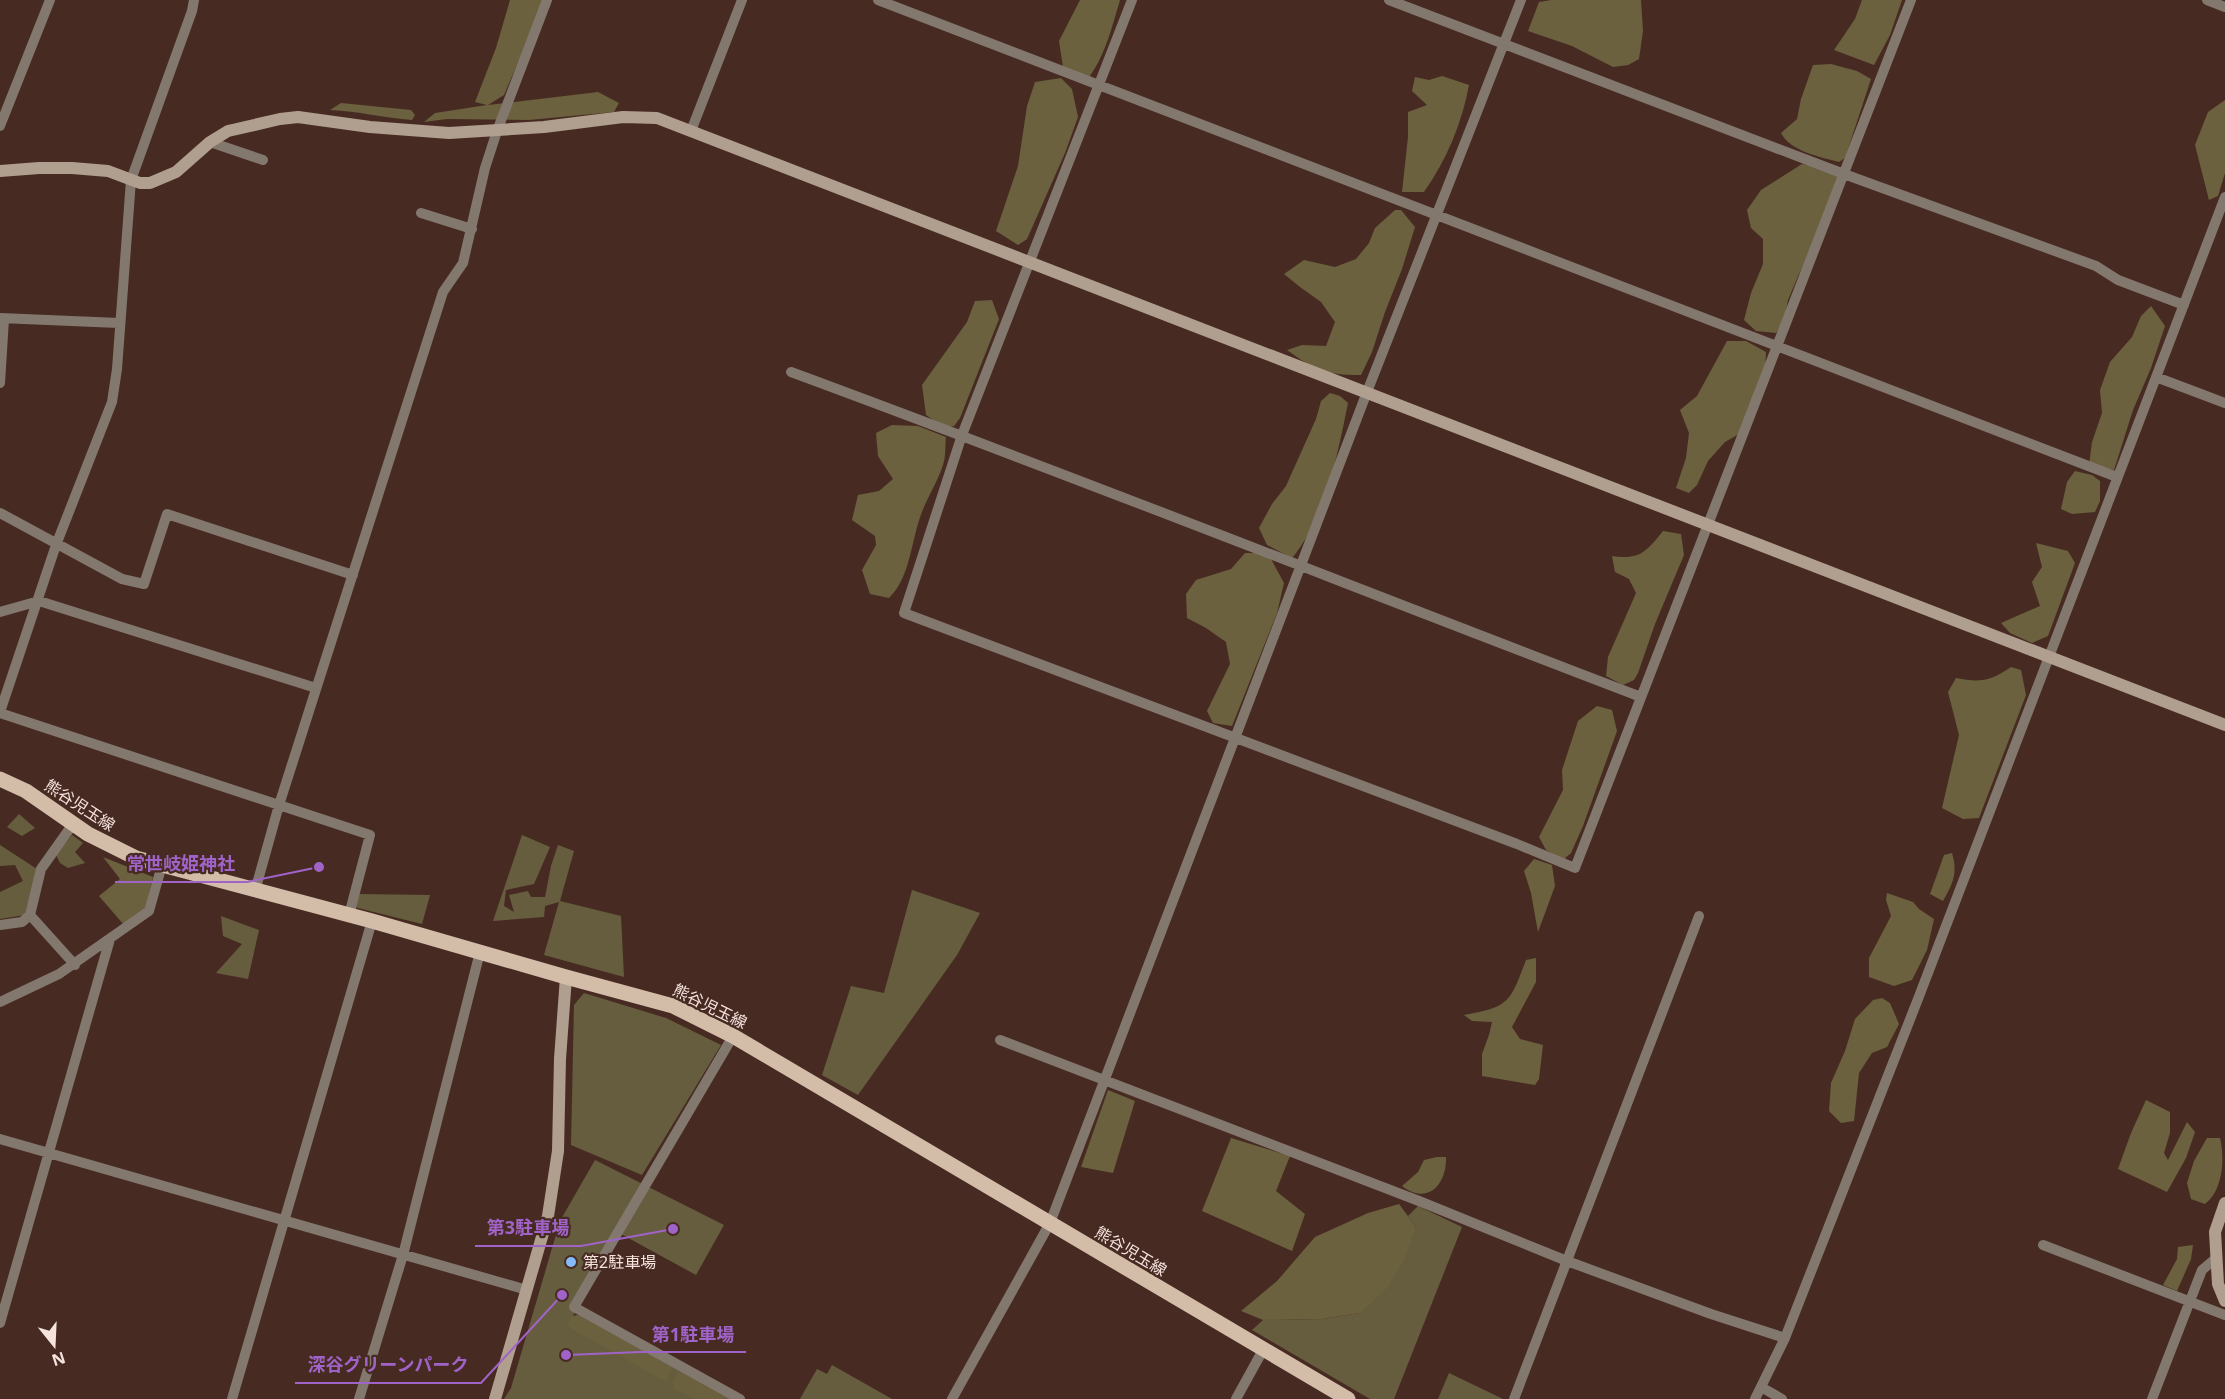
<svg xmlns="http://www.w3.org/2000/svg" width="2225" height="1399" font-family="'Noto Sans','Noto Sans JP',sans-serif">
	<rect width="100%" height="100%" fill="#472b23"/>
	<path fill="#665d3e" d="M19 814 35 828 22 836 7 827Z
		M72 835 83 843 75 852 85 863 68 868 60 863 56 855Z
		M522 835 550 847 534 884 506 890 504 906 514 912 509 895 528 891 531 897H545L551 866 558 845 574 851 560 901 621 916 624 977 544 955 559 902 545 906 544 917 493 921Z
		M0 845 37 869 25 915 0 919V892L23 881 15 865 0 866Z
		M912 890 980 913 957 955 858 1095 822 1075 851 986 884 993Z
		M358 894 430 895 422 924 354 907Z
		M221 916 259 930 248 979 216 973 242 944 223 936Z
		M584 993 666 1018 721 1045 642 1175 571 1145 574 1005Z
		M595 1160 724 1225 696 1275 621 1234 573 1316 578 1315 732 1399H504L511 1388 560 1221Z
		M1418 1206 1462 1227 1394 1399H1370L1252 1330 1263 1320 1322 1319 1360 1313 1416 1227 1408 1216Z
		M832 1365 892 1399H800L817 1369 827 1374Z
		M1449 1373 1503 1399H1438Z"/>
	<path fill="#6b613e" d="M510 0H545L504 95 488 105 598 92 619 103 614 112 529 120 447 119 424 122 435 113 487 105 475 102 496 48Z
		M1080 0H1120C1112 27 1104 60 1086 81L1063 67 1059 41Z
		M1551 0H1641L1643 31 1639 59 1628 65 1613 67 1572 46 1528 31 1539 2Z
		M1862 0H1902L1890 35 1874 65 1834 50 1855 19Z
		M1831 64 1857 71 1871 79 1845 158 1839 162C1820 157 1790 151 1781 133L1797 119 1801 99 1813 65Z
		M1442 76 1469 85C1462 123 1447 159 1424 192H1402L1408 137V112L1427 105 1412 91 1415 77 1429 80Z
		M1061 78 1072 89 1078 117 1065 153 1027 239 1018 245 996 231 1018 166 1027 106 1035 82Z
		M2225 100V173L2218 196 2209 200 2195 145 2208 112Z
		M341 103 411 110 415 115 412 120C384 118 358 111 330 110Z
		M1802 164 1817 166 1840 176 1817 242 1799 274 1788 300 1784 321 1776 333 1756 331 1744 320 1751 293 1763 264V239L1751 228 1747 210 1761 190Z
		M1395 210H1401L1415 227 1402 269 1385 312 1372 352 1361 375C1327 375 1314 370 1287 350L1302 345 1326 346 1335 322 1321 302 1300 287 1284 274 1304 260 1335 267 1356 259 1369 243 1375 228Z
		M992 300 999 319 960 418 954 426 944 428 926 415 922 385 967 322 975 301Z
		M2151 306 2165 326 2151 368 2133 410 2114 470 2089 465 2092 442 2102 413 2100 390 2110 362 2132 337 2141 316Z
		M1727 341H1746L1766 352 1765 373 1739 434 1725 442 1708 461 1697 485 1689 493 1676 488 1686 458 1689 433 1680 410 1697 396Z
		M1330 393 1340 396 1348 403C1338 453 1325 519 1292 558L1267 545 1259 528 1272 504 1286 486 1316 419 1321 401Z
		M892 425 918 426 946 437C945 446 946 457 943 465 938 481 928 496 922 512 911 539 911 577 889 598L870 594 862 570 876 545 875 536 852 520 858 495 879 491 893 479 878 456 876 433Z
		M2075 471 2092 475 2100 481V501L2095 512 2072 514 2061 509 2067 482Z
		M1663 531 1681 534 1684 555 1655 624 1638 673 1634 680 1623 685 1606 676 1608 657 1636 593 1629 579 1615 572 1612 556C1640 560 1646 552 1663 531Z
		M2036 543 2068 551 2075 563 2048 636 2032 643 2010 633 2001 623 2040 606 2032 582 2042 567Z
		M1245 553H1260L1271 559 1284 583 1277 613 1232 726 1213 723 1207 711 1230 664 1226 642 1206 628 1187 618 1186 594 1196 580 1231 569Z
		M2011 667 2021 670 2026 695 1979 818 1963 819 1942 808 1959 735 1948 692 1956 678C1980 683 1991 681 2011 667Z
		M1597 706 1612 710 1617 731 1583 826 1571 853 1563 860 1546 850 1539 837 1563 790 1562 770 1578 721Z
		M1952 853C1958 873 1953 883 1943 901L1930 894 1944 855Z
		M103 857 153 877 145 909 124 925 99 896 120 879Z
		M1534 859 1552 865 1555 886 1538 932 1531 893 1524 871Z
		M1887 893 1913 902 1919 909 1934 919 1927 950 1912 980 1894 986 1869 977V958L1891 916 1886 900Z
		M1536 958V982L1512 1027 1520 1039 1543 1045 1539 1079 1535 1085 1482 1076V1054L1489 1035 1492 1022 1472 1021 1464 1015C1510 1007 1510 1002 1526 960Z
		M1882 998 1890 1003 1899 1024 1887 1047 1872 1053 1859 1073 1854 1121 1841 1123 1829 1111 1831 1083 1845 1051 1855 1019 1873 1000Z
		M1108 1090 1135 1101 1113 1173 1081 1167Z
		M2146 1100 2170 1112V1133L2164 1153 2168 1160 2187 1122 2195 1132 2186 1158 2167 1192 2118 1169 2131 1133Z
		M1231 1138 1290 1156 1276 1191 1305 1214 1292 1251 1202 1211Z
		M2207 1138H2220C2225 1158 2223 1191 2205 1204L2191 1199 2187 1183 2194 1161Z
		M1437 1157H1446C1447 1184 1428 1206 1402 1186L1418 1172 1424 1160Z
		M1399 1204 1416 1227 1405 1258 1387 1288 1360 1313 1322 1319 1263 1320 1241 1311 1277 1281 1315 1237 1368 1213Z
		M2193 1245 2191 1259 2177 1291 2163 1285 2177 1259 2178 1247Z
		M578 1315 673 1366 666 1382 567 1326 572 1317Z
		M682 1372 732 1399H695L674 1389 672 1383 678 1373Z"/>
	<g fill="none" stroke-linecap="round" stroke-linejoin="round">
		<path stroke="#83786e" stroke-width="10" d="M878 0 2117 477
			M1132 0 962 435 904 613 1517 844 1575 868 1911 0
			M1389 0 1844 174 2096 266 2118 280 2184 305
			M2207 0 2225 7
			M0 126 50 0
			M691 131 742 0
			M210 142 263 160
			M421 213 472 229
			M0 318 119 323
			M791 372C1076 477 1358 589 1641 697
			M2156 377 2225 403
			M0 383 4 319
			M0 513 122 579 144 584 167 514 353 575
			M0 612 39 601 316 688
			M0 712 56 545 112 402 117 369 131 180 192 11 194 0
			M0 713 370 835 349 915
			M255 891 279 805 443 292 463 263 485 168 497 131 547 0
			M30 915 75 965
			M0 925 22 922 30 915 41 869 73 824
			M0 1002 59 974 149 911 162 865
			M733 1036 574 1307 740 1399
			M1000 1040 1419 1201 1567 1261 1711 1314 1785 1338
			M0 1139 527 1290
			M2043 1245 2225 1315
			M0 1323 110 939
			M1761 1387 1782 1399
			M232 1399 372 921
			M359 1399 403 1255 480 952
			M952 1399 1050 1223 1367 392 1521 0
			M1236 1399 1263 1350
			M1514 1399 1699 916
			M1755 1399 1785 1338 1918 999 2225 197
			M2152 1399 2202 1270 2215 1259"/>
		<path stroke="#b09f8f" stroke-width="12" d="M0 171 39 168H72L108 171 140 183H150L176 172 210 142 228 131 280 119 298 117 370 127 449 133 544 127 623 117 657 118 2225 725
			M2225 1203 2215 1232 2218 1284 2225 1301
			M495 1399 548 1216 558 1151 560 1059 566 977"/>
		<path stroke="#d3bda9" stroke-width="15" d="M0 779 26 791 88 834 136 858 372 921 566 977 673 1006 733 1036 1348 1399"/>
	</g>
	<circle fill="#86bbfb" stroke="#472b23" stroke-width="2" cx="571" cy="1262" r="6"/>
	<g text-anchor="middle" stroke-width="4.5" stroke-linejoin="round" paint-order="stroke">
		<g font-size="16" fill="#f6e3de" stroke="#472b23">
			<text transform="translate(80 805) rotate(33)" y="6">熊谷児玉線</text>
			<text transform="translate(710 1006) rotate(26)" y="6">熊谷児玉線</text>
			<text transform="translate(1131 1251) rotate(31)" y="6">熊谷児玉線</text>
		</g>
		<g font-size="16" fill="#f6e3de" stroke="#472b23" text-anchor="start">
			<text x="583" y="1268">第2駐車場</text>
		</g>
	</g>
	<path fill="none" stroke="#a063c8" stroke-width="2" d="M319 867L247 882H115M673 1229L581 1246H475M566 1355L640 1352H746M562 1295L481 1383H295"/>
	<g fill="#a063c8" stroke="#472b23" stroke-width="2">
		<circle cx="319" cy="867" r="6"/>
		<circle cx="673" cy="1229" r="6"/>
		<circle cx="566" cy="1355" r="6"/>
		<circle cx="562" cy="1295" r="6"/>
	</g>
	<g font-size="18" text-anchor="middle" font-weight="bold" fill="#a063c8" stroke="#472b23" stroke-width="4.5" stroke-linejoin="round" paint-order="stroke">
		<text x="181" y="870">常世岐姫神社</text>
		<text x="528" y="1234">第3駐車場</text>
		<text x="693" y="1341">第1駐車場</text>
		<text x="388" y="1371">深谷グリーンパーク</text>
	</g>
	<g transform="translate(54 1345) rotate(162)" stroke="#472b23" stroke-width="4.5" paint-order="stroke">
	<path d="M0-4.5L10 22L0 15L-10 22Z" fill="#f6e3de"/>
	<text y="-9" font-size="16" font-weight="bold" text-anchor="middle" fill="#f6e3de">N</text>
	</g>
</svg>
